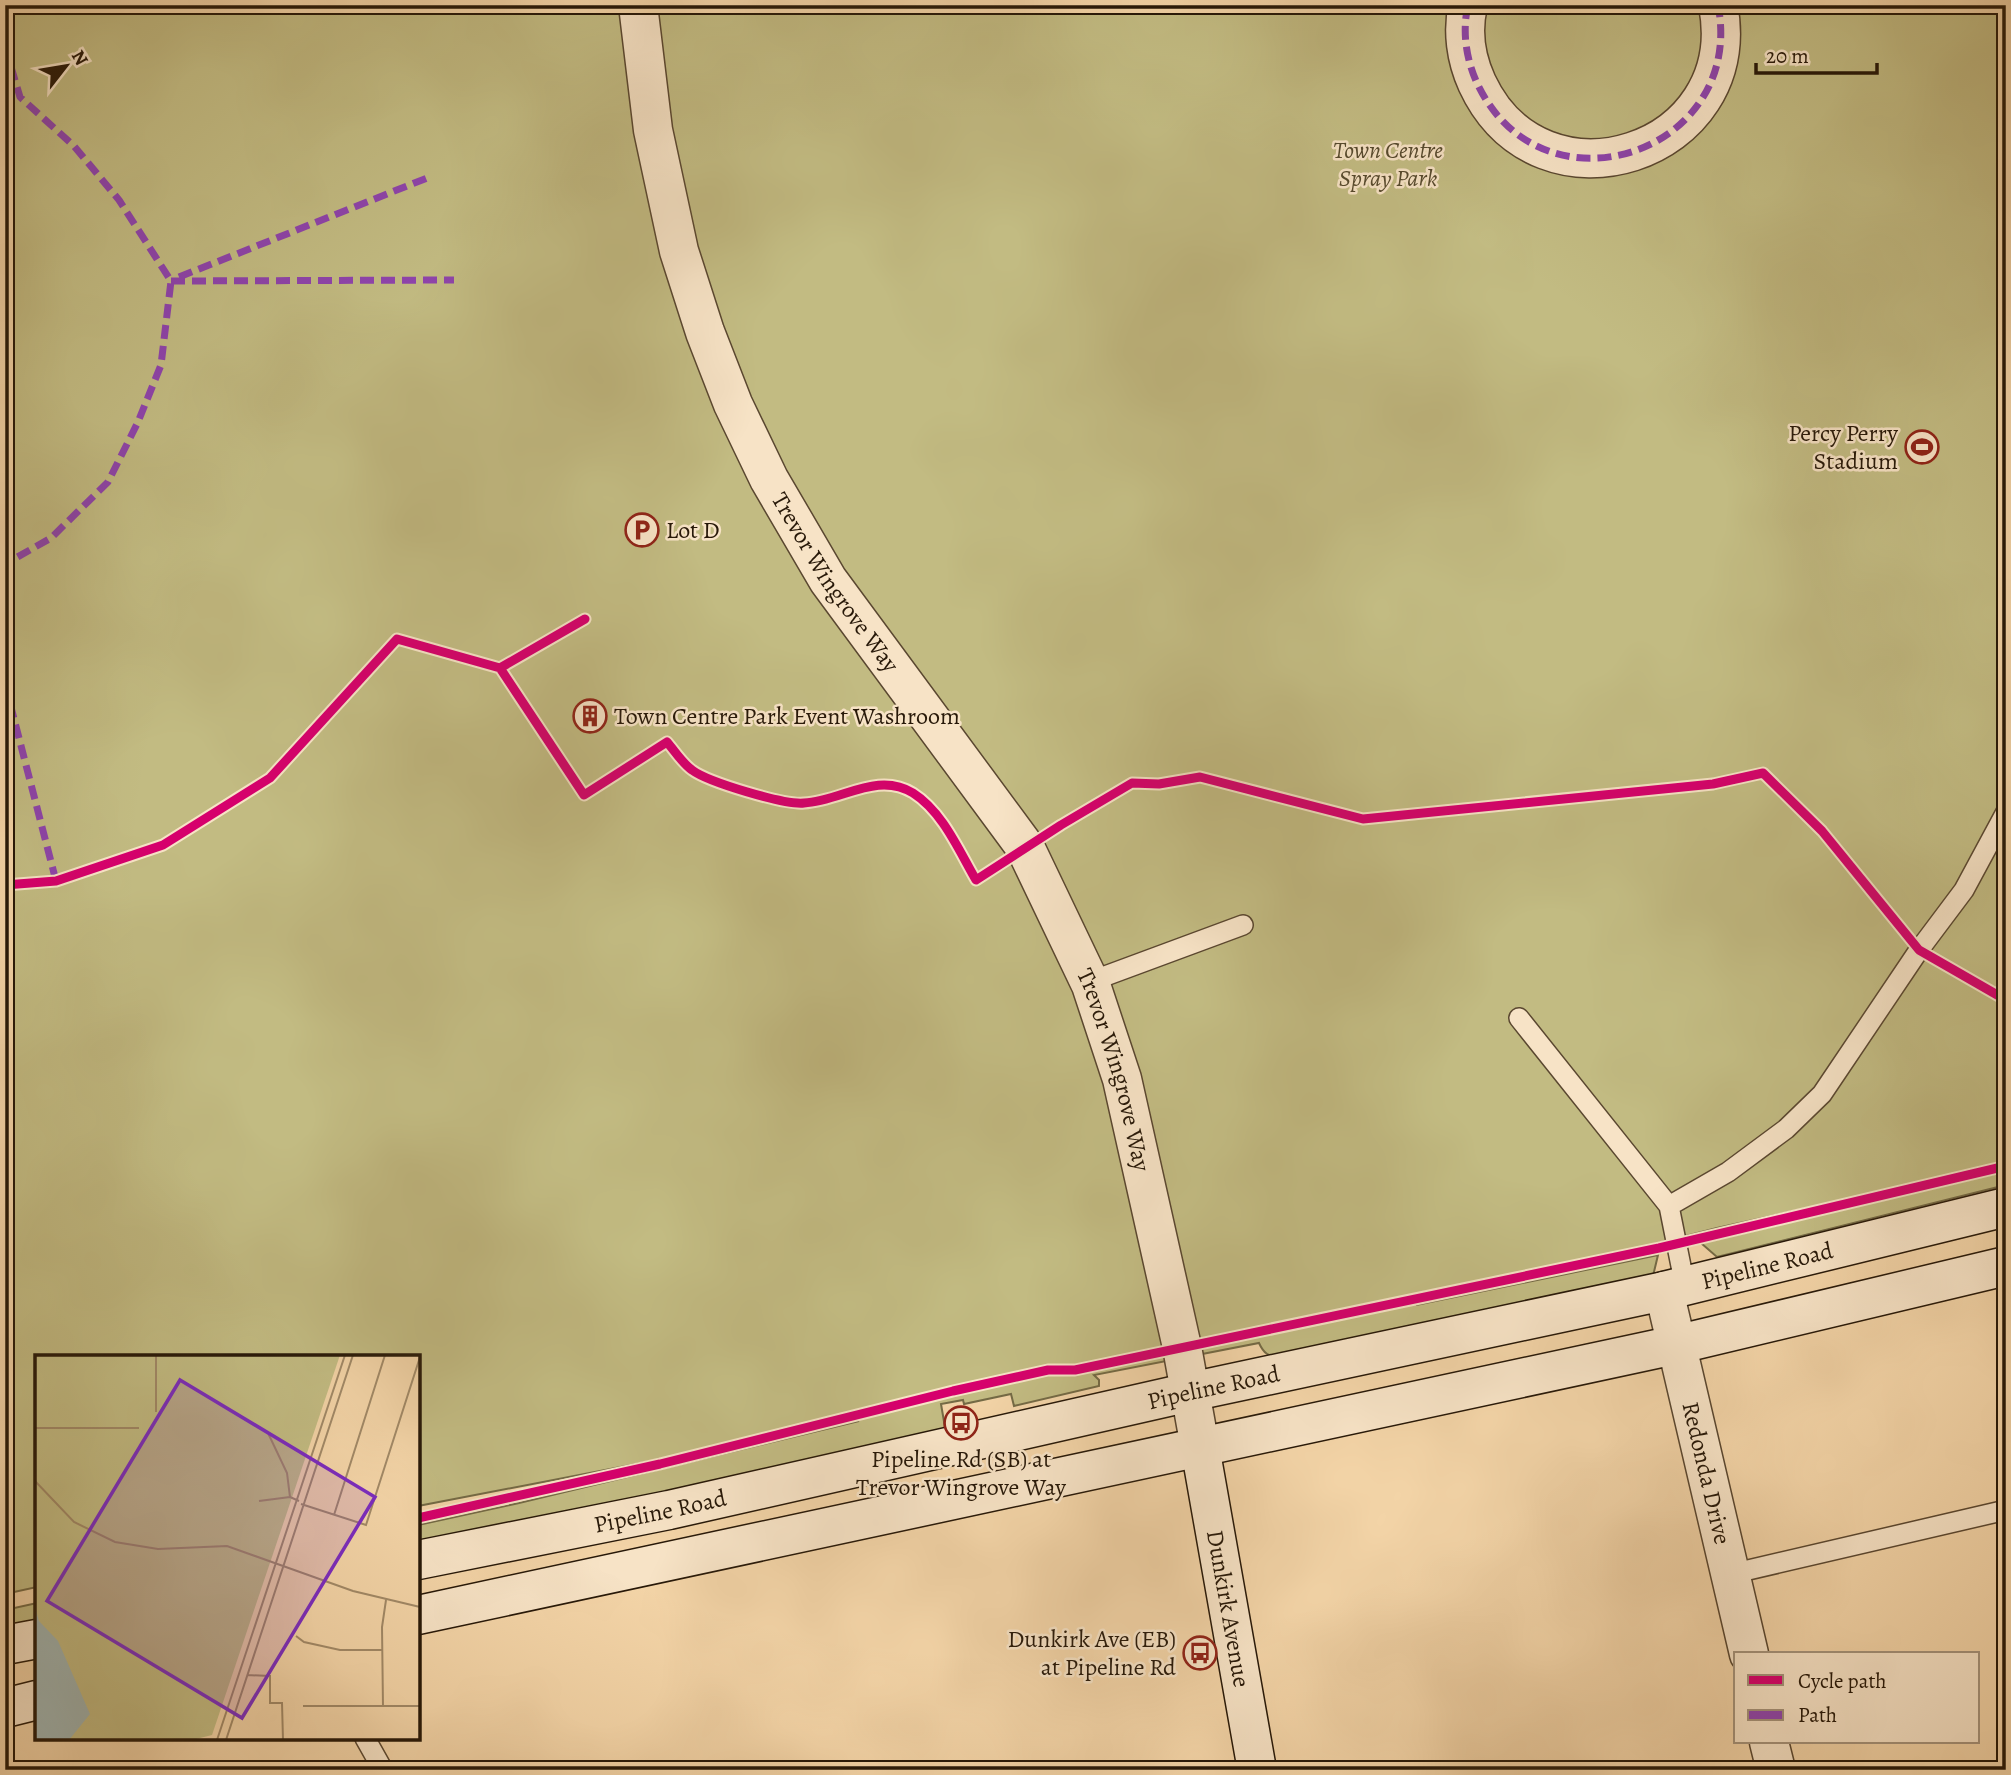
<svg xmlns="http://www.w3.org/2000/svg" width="2011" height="1775" font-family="Alegreya,serif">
	<rect width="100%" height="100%" fill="#f3d4a7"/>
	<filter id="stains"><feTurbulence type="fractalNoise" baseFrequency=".00286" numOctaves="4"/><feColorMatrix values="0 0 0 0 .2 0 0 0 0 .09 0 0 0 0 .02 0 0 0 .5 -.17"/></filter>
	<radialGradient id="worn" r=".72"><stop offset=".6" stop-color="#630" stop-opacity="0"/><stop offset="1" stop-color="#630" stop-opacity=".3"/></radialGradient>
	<path fill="#c2bb82" stroke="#746a45" stroke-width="2" d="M5 5H2006V1164L1717 1228 1416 1305 1658 1255 1653 1276 1280 1357C1268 1356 1264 1354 1259 1343L1094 1375 1099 1380V1386L1014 1406 1011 1394 964 1404 963 1400 941 1404 946 1433 418 1543V1525L519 1503 859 1421 418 1506V1357H37V1587L5 1594Z
		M2006 1171V1185L1717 1257 1701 1243Z
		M37 1603V1623L5 1630V1610Z"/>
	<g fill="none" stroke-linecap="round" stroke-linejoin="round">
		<defs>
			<path id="lane" d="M1089 982 1243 925
				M1519 1018 1669 1206
				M1685 1286 1669 1206 1728 1172 1786 1129 1822 1094 1919 950 1964 890 2006 812
				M1731 1574 2006 1510
				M365 1738 383 1770"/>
			<g id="street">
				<path id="s1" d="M638 5 653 130 679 251 705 332 733 404 769 479 828 580 1025 847 1091 985 1122 1079 1182 1347 1200 1447"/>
				<path d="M1468 5C1462 31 1466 59 1477 83 1541 221 1747 154 1718 5"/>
				<path id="s2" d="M1664 1291 1749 1654"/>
				<path d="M1769 1742 1776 1770"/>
			</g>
			<g id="secondary">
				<path id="s3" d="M1200 1447 1257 1770"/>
				<path id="s4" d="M418 1560 669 1510 1190 1392 1664 1291 2006 1207"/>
				<path d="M418 1615 1675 1345 2006 1266"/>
				<path d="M5 1645 37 1639"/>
				<path d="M5 1708 37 1700"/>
			</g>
		</defs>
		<use href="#lane" stroke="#5a4730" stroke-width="22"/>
		<use href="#street" stroke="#5a4730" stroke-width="41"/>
		<use href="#secondary" stroke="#271808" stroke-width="41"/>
		<use href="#lane" stroke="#f7e3c6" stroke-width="19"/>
		<use href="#street" stroke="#f7e3c6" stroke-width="38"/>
		<use href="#secondary" stroke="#f7e3c6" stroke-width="38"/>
		<path stroke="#8e44ad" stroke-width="7" stroke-dasharray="14 7" stroke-linecap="butt" d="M1468 5C1462 31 1466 59 1477 83 1541 221 1747 154 1718 5
			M5 47 20 97 74 146 119 200 171 281 161 365 138 422 108 482 51 538 5 564
			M179 277 432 176
			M171 281 454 280
			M5 684 56 881"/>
		<defs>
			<path id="cycleway" d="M500 668 585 619
				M5 885 56 881 163 845 270 778 397 639 500 668 584 795 667 742C674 750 682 763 692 770 708 782 784 805 804 803 842 801 877 771 913 793 943 812 959 851 976 880L1061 825 1132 783 1159 784 1200 777 1363 819 1713 784 1763 773 1822 831 1919 950 2006 1000
				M418 1518 660 1464 953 1391 1048 1370H1075L1659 1248 2006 1166"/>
		</defs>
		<use href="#cycleway" stroke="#f7e3c6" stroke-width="13"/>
		<use href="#cycleway" stroke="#d6006c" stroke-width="9"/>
	</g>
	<defs>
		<symbol id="stadium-ring" viewBox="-11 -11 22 22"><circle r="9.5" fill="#f7e3c6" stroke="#8f2418" stroke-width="1.5"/><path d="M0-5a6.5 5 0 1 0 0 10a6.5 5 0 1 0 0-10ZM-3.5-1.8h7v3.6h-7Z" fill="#8f2418"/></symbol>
		<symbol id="parking-ring" viewBox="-11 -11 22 22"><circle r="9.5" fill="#f7e3c6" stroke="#8f2418" stroke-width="1.5"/><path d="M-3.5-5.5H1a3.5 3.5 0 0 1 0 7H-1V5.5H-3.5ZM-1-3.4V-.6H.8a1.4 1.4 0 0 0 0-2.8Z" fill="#8f2418"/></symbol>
		<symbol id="building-ring" viewBox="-11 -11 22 22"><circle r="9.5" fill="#f7e3c6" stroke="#8f2418" stroke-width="1.5"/><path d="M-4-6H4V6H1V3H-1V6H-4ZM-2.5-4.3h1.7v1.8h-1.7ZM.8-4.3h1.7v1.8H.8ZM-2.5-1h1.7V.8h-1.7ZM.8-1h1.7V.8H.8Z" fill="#8f2418"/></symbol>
		<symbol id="bus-ring" viewBox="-11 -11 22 22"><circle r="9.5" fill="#f7e3c6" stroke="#8f2418" stroke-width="1.5"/><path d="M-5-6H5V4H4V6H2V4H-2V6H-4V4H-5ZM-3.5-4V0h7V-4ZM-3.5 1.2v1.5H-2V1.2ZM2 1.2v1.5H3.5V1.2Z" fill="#8f2418"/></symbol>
	</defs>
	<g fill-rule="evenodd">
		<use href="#stadium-ring" x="1903" y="428" width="38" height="38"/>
		<use href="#parking-ring" x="623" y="511" width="38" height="38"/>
		<use href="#building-ring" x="571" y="697" width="38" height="38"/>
		<use href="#bus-ring" x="942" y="1404" width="38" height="38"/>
		<use href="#bus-ring" x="1181" y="1634" width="38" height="38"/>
	</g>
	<g text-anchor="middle" stroke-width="5" stroke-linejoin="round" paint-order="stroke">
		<g font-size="24" font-style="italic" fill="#56492d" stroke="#f7e3c6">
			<text x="1388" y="158">Town Centre<tspan x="1388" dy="28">Spray Park</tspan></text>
		</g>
		<g font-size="24" fill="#271808" stroke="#f7e3c6" text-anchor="end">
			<text x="1898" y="441">Percy Perry<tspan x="1898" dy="28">Stadium</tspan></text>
			<text x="666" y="538" text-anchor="start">Lot D</text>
			<text x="614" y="724" text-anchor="start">Town Centre Park Event Washroom</text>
			<text x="961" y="1467" text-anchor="middle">Pipeline Rd (SB) at<tspan x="961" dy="28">Trevor Wingrove Way</tspan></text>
			<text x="1176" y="1647">Dunkirk Ave (EB)<tspan x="1176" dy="28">at Pipeline Rd</tspan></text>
		</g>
		<g font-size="24" fill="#271808" stroke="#f7e3c6">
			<text dy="8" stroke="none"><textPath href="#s1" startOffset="618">Trevor Wingrove Way</textPath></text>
			<text dy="8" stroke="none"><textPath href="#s1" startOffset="1185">Trevor Wingrove Way</textPath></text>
			<text dy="8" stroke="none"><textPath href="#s4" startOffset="1381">Pipeline Road</textPath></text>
			<text dy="8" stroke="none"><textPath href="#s4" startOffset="814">Pipeline Road</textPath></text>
			<text dy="8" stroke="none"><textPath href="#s2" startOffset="187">Redonda Drive</textPath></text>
			<text dy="8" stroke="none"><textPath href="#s4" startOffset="247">Pipeline Road</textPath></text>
			<text dy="8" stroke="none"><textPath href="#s3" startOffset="164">Dunkirk Avenue</textPath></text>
		</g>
	</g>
	<g transform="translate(35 1355)">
		<rect width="385" height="385" fill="#f3d4a7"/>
		<path d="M0 0H305L177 380 157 385H0Z" fill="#c2bb82"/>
		<path d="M0 252 4 266 23 286 55 359 34 385H0Z" fill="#a0b5b2"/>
		<path fill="none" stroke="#a18967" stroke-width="2" d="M121 57V0M0 73H104M233 78 252 118 255 142 264 146M0 126 39 167 80 187 123 194 192 191 318 236 385 252M224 146 255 142M266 149 331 170 385 2M299 160 350 0M261 281 269 287 305 295H347M212 320 235 321V348H247L248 385M268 351H385M348 352 347 272 351 245M182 385 310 0M191 385 318 0"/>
		<path fill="#7b2cbf" fill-opacity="0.15" stroke="#7b2cbf" stroke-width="3.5" d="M145 25 340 142 207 363 12 246Z"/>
		<rect width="385" height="385" fill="none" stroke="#271808" stroke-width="3.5"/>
	</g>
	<rect width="2011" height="1775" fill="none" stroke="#f3d4a7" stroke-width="28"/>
	<rect x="7" y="7" width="1997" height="1761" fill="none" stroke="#271808" stroke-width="3.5"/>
	<rect x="14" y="14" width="1983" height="1747" fill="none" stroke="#271808" stroke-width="2"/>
	<rect x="1734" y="1652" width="245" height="91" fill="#f7e3c6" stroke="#a4927a" stroke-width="2"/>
	<rect x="1748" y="1675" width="35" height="10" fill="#d6006c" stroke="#a4927a" stroke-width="2"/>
	<text x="1798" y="1688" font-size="21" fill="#271808">Cycle path</text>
	<rect x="1748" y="1710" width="35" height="10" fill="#8e44ad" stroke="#a4927a" stroke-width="2"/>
	<text x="1798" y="1722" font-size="21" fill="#271808">Path</text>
	<g transform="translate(66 66) rotate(59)" stroke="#f7e3c6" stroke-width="5" paint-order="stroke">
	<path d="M0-5L12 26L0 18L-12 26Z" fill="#271808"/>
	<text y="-10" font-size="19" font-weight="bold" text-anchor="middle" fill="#271808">N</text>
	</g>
	<path d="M1756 63v10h121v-10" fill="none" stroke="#271808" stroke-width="3.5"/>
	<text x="1766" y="63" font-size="21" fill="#271808" stroke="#f7e3c6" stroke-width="5" paint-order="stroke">20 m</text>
	<rect width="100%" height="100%" filter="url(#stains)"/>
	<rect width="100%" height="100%" fill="url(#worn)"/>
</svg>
